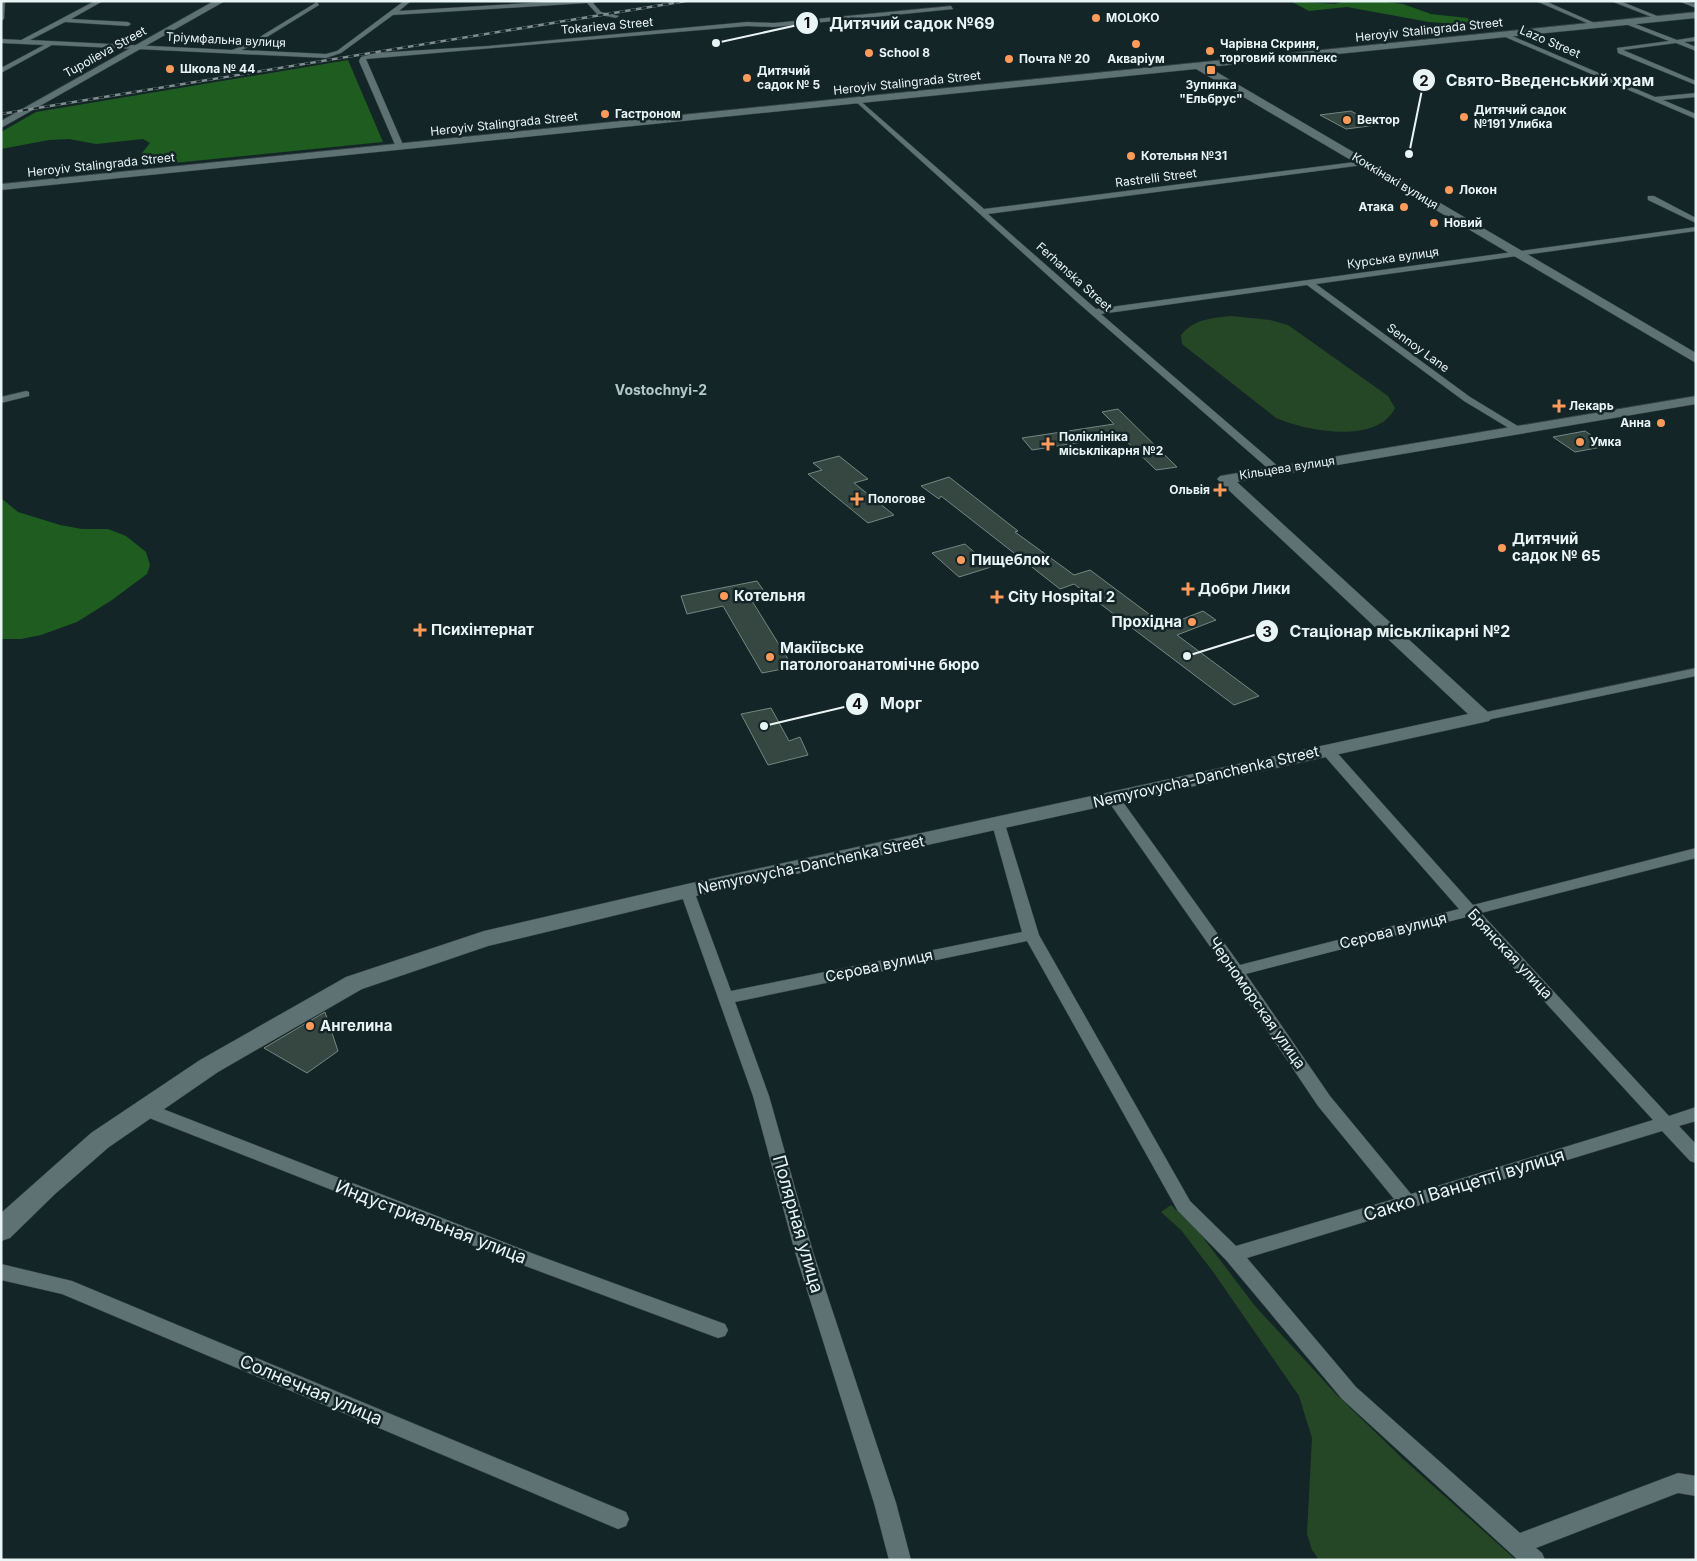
<svg xmlns="http://www.w3.org/2000/svg" width="1697" height="1561" font-family="Inter,sans-serif">
	<rect width="100%" height="100%" fill="#142527"/>
	<path fill="#254725" d="M1231 316 1270 320 1288 325 1388 396 1395 408C1377 445 1307 431 1276 418L1182 344 1181 335C1194 319 1212 318 1231 316Z
		M1171 1205 1198 1231 1255 1306 1336 1394 1403 1459 1516 1560H1319L1312 1550 1307 1534 1312 1438 1299 1396 1214 1273 1181 1230 1161 1212Z"/>
	<path fill="#1e5c20" d="M1290 1 1335 4 1345 1H1378L1403 4 1431 14 1467 18 1472 22 1457 24 1429 22 1347 7 1309 11Z
		M348 60 383 142 174 163H154L141 159 142 153 150 143 143 139 96 144 69 139 49 140 1 149V132L36 112Z
		M1 498 18 512 60 525 82 529H108L126 536 146 552 150 565 147 574 112 600 77 622 41 635 21 639H1Z"/>
	<path fill="#364742" stroke="#758782" d="M1351 111 1377 125 1346 129 1320 115Z
		M1118 409 1177 467 1156 470 1121 436 1032 450 1022 438 1114 424 1102 412Z
		M1585 431 1607 446 1575 452 1553 437Z
		M839 456 868 479 854 483 894 515 868 523 808 474 822 470 813 463Z
		M949 477 1018 531 1015 532 1074 575 1090 570 1165 626 1203 611 1216 620 1177 635 1259 696 1234 705 1074 584 1060 589 941 496 939 499 921 486Z
		M965 544 991 567 959 577 932 553Z
		M757 581 768 597 752 601 793 667 762 673 723 606 687 614 681 596Z
		M771 708 789 741 800 737 808 755 768 765 741 714Z
		M325 1012 338 1051 307 1073 264 1048Z"/>
	<g fill="none" stroke-linecap="round" stroke-linejoin="round">
		<defs>
			<path id="street" d="M1 1H5L4 19 1 21Z
				M95 1H103L71 19 128 22 131 24 128 26 65 22 30 40 232 50 250 43 317 2 319 5 254 45 241 50 326 54 337 51 404 1H411L399 11 563 1H600L593 3 601 12 619 16 616 18 597 14 587 3 393 15 341 53 326 58 52 45 1 73V68L44 45 1 43V39L21 40Z
				M1536 1H1545L1599 25 1594 26Z
				M1611 1H1620L1662 18 1657 19Z
				M1680 1 1696 4V8L1681 2Z
				M951 6 953 9 774 27 747 26 366 59 404 147 400 149 396 147 359 61 361 57 376 53 488 46 747 22 774 23Z
				M1625 20 1677 40 1696 37V41L1684 42 1696 47V51L1676 43 1623 50 1696 81V85L1618 53 1617 48 1669 41 1623 23Z
				M1505 33 1655 97 1696 93V97L1663 100 1696 114V119L1503 36Z
				M857 98 984 209 1363 161 1367 163 1363 165 988 214 1096 309 1696 227V231L1316 284 1470 397 1521 428 1522 430 1517 433 1464 401 1307 285 1101 314 1280 468 1281 470 1276 473 1272 472 1076 301 855 101 854 100Z
				M1648 196H1654L1696 218V223L1648 200Z
				M26 391 29 392V396L1 403V397Z
				M1696 668V676L1482 721 1475 717 1482 713Z
				M1327 746 1332 747 1473 905 1696 848V858L1481 913 1669 1116 1696 1107V1121L1679 1126 1696 1144V1163L1690 1161 1662 1131 1247 1258 1356 1387 1520 1533 1678 1473 1696 1476V1496L1678 1493 1536 1548 1542 1553 1545 1560H1518L1342 1399 1226 1260 1178 1211 1027 941 735 1002 769 1096 813 1252 896 1503 911 1560H889L874 1503 795 1252 753 1096 680 891 682 887H692L694 891 731 991 1022 932 992 824 994 821H1004L1039 935 1190 1201 1236 1246 1394 1199 1318 1106 1230 975 1106 798 1108 795H1118L1240 965 1459 909 1322 753 1320 750ZM1467 917 1653 1120 1411 1194 1330 1096 1246 974Z
				M145 1102 534 1254 725 1324 728 1330 725 1336 718 1338 520 1264 139 1114 136 1109 139 1104Z
				M1 1264 72 1281 626 1512 629 1519 626 1526 618 1529 62 1294 1 1280Z"/>
			<path id="secondary" d="M214 1H225L1 128V121Z
				M1696 12V18L1208 67 1696 353V363L1196 69 1 190V184Z
				M1696 396V404L1237 482 1489 713 1492 717 1489 721 687 898 488 946 362 989 218 1072 109 1147 55 1194 10 1238 1 1241V1213L91 1133 200 1060 346 977 484 931 687 884 1468 714 1220 482 1217 479 1220 476Z"/>
		</defs>
		<use href="#street" stroke="#344142" stroke-width="1"/>
		<use href="#secondary" stroke="#344142" stroke-width="1"/>
		<use href="#street" fill="#5e7173" fill-rule="evenodd"/>
		<use href="#secondary" fill="#5e7173" fill-rule="evenodd"/>
		<defs>
			<path id="rail" d="M1 114 686 1"/>
		</defs>
		<use href="#rail" stroke="#808e8f" stroke-width="2.5"/>
		<use href="#rail" stroke="#142527" stroke-width="2" stroke-dasharray="5.5" stroke-linecap="butt"/>
	</g>
	<g fill="#ff9b5a" stroke="#142527" stroke-width="2">
		<circle cx="1096" cy="18" r="5"/>
		<circle cx="1136" cy="44" r="5"/>
		<circle cx="1210" cy="51" r="5"/>
		<circle cx="869" cy="53" r="5"/>
		<circle cx="1009" cy="59" r="5"/>
		<circle cx="170" cy="69" r="5"/>
		<rect x="1206" y="65" width="10" height="10" rx="2.5"/>
		<circle cx="747" cy="78" r="5"/>
		<circle cx="605" cy="114" r="5"/>
		<circle cx="1464" cy="117" r="5"/>
		<circle cx="1347" cy="120" r="5"/>
		<circle cx="1131" cy="156" r="5"/>
		<circle cx="1449" cy="190" r="5"/>
		<circle cx="1404" cy="207" r="5"/>
		<circle cx="1434" cy="223" r="5"/>
		<path d="M1556.5 398.5h5v5h5v5h-5v5h-5v-5h-5v-5h5z"/>
		<circle cx="1661" cy="423" r="5"/>
		<circle cx="1580" cy="442" r="5"/>
		<path d="M1045.5 436.5h5v5h5v5h-5v5h-5v-5h-5v-5h5z"/>
		<path d="M1217.5 482.5h5v5h5v5h-5v5h-5v-5h-5v-5h5z"/>
		<path d="M854.5 491.5h5v5h5v5h-5v5h-5v-5h-5v-5h5z"/>
		<circle cx="1502" cy="548" r="5"/>
		<circle cx="961" cy="560" r="5"/>
		<path d="M1185.5 581.5h5v5h5v5h-5v5h-5v-5h-5v-5h5z"/>
		<circle cx="724" cy="596" r="5"/>
		<path d="M994.5 589.5h5v5h5v5h-5v5h-5v-5h-5v-5h5z"/>
		<circle cx="1192" cy="622" r="5"/>
		<path d="M417.5 622.5h5v5h5v5h-5v5h-5v-5h-5v-5h5z"/>
		<circle cx="770" cy="657" r="5"/>
		<circle cx="310" cy="1026" r="5"/>
	</g>
	<g text-anchor="middle" stroke-width="5" stroke-linejoin="round" paint-order="stroke">
		<g font-size="12" font-weight="bold" fill="#e9f4f5" stroke="#142527" text-anchor="start">
			<text x="1106" y="22">MOLOKO</text>
			<text x="1220" y="48">Чарівна Скриня,<tspan x="1220" dy="14">торговий комплекс</tspan></text>
			<text x="879" y="57">School 8</text>
			<text x="1019" y="63">Почта № 20</text>
			<text x="1136" y="63" text-anchor="middle">Акваріум</text>
			<text x="180" y="73">Школа № 44</text>
			<text x="757" y="75">Дитячий<tspan x="757" dy="14">садок № 5</tspan></text>
			<text x="1211" y="89" text-anchor="middle">Зупинка<tspan x="1211" dy="14">"Ельбрус"</tspan></text>
			<text x="1474" y="114">Дитячий садок<tspan x="1474" dy="14">№191 Улибка</tspan></text>
			<text x="615" y="118">Гастроном</text>
			<text x="1357" y="124">Вектор</text>
			<text x="1141" y="160">Котельня №31</text>
			<text x="1459" y="194">Локон</text>
			<text x="1394" y="211" text-anchor="end">Атака</text>
			<text x="1444" y="227">Новий</text>
			<text x="1569" y="410">Лекарь</text>
			<text x="1651" y="427" text-anchor="end">Анна</text>
			<text x="1059" y="441">Поліклініка<tspan x="1059" dy="14">міськлікарня №2</tspan></text>
			<text x="1590" y="446">Умка</text>
			<text x="1210" y="494" text-anchor="end">Ольвія</text>
			<text x="868" y="503">Пологове</text>
		</g>
		<g font-size="12" fill="#e9f4f5" stroke="#142527">
			<text transform="translate(607 26) rotate(-5)" y="4">Tokarieva Street</text>
			<text transform="translate(1429 30) rotate(-6)" y="4">Heroyiv Stalingrada Street</text>
			<text transform="translate(226 40) rotate(3)" y="4">Тріумфальна вулиця</text>
			<text transform="translate(1550 42) rotate(23)" y="4">Lazo Street</text>
			<text transform="translate(105 52) rotate(-29)" y="4">Tupolieva Street</text>
			<text transform="translate(907 83) rotate(-6)" y="4">Heroyiv Stalingrada Street</text>
			<text transform="translate(504 124) rotate(-6)" y="4">Heroyiv Stalingrada Street</text>
			<text transform="translate(101 165) rotate(-6)" y="4">Heroyiv Stalingrada Street</text>
			<text transform="translate(1156 178) rotate(-7)" y="4">Rastrelli Street</text>
			<text transform="translate(1395 181) rotate(31)" y="4">Коккінакі вулиця</text>
			<text transform="translate(1393 258) rotate(-8)" y="4">Курська вулиця</text>
			<text transform="translate(1074 277) rotate(42)" y="4">Ferhanska Street</text>
			<text transform="translate(1418 348) rotate(36)" y="4">Sennoy Lane</text>
			<text transform="translate(1287 468) rotate(-9)" y="4">Кільцева вулиця</text>
		</g>
		<g font-size="14" font-weight="bold" fill="#b3c8ca" stroke="#142527">
			<text x="661" y="395">Vostochnyi-2</text>
		</g>
		<g font-size="15" font-weight="bold" fill="#e9f4f5" stroke="#142527" text-anchor="start">
			<text x="1512" y="544">Дитячий<tspan x="1512" dy="17">садок № 65</tspan></text>
			<text x="971" y="565">Пищеблок</text>
			<text x="1198" y="594">Добри Лики</text>
			<text x="734" y="601">Котельня</text>
			<text x="1008" y="602">City Hospital 2</text>
			<text x="1182" y="627" text-anchor="end">Прохідна</text>
			<text x="431" y="635">Психінтернат</text>
			<text x="780" y="653">Макіївське<tspan x="780" dy="17">патологоанатомічне бюро</tspan></text>
			<text x="320" y="1031">Ангелина</text>
		</g>
		<g font-size="15" fill="#e9f4f5" stroke="#142527">
			<text transform="translate(1206 777) rotate(-13)" y="5">Nemyrovycha-Danchenka Street</text>
			<text transform="translate(811 865) rotate(-12)" y="5">Nemyrovycha-Danchenka Street</text>
			<text transform="translate(1393 931) rotate(-14)" y="5">Сєрова вулиця</text>
			<text transform="translate(1510 954) rotate(47)" y="5">Брянская улица</text>
			<text transform="translate(879 966) rotate(-12)" y="5">Сєрова вулиця</text>
			<text transform="translate(1257 1003) rotate(55)" y="5">Черноморская улица</text>
		</g>
		<g font-size="18" fill="#e9f4f5" stroke="#142527">
			<text transform="translate(1464 1185) rotate(-17)" y="6">Сакко і Ванцетті вулиця</text>
			<text transform="translate(431 1222) rotate(21)" y="6">Индустриальная улица</text>
			<text transform="translate(798 1224) rotate(74)" y="6">Полярная улица</text>
			<text transform="translate(311 1390) rotate(23)" y="6">Солнечная улица</text>
		</g>
	</g>
	<path fill="none" stroke="#e9f4f5" stroke-width="2" d="M716 43L807 23M1409 154L1424 80M1187 656L1267 631M764 726L857 704"/>
	<g fill="#e9f4f5" stroke="#142527" stroke-width="2">
		<circle cx="716" cy="43" r="5"/>
		<circle cx="1409" cy="154" r="5"/>
		<circle cx="1187" cy="656" r="5"/>
		<circle cx="764" cy="726" r="5"/>
		<circle cx="807" cy="23" r="12"/>
		<circle cx="1424" cy="80" r="12"/>
		<circle cx="1267" cy="631" r="12"/>
		<circle cx="857" cy="704" r="12"/>
	</g>
	<g font-size="15" text-anchor="middle" font-weight="bold" fill="#111">
		<text x="807" y="28">1</text>
		<text x="1424" y="86">2</text>
		<text x="1267" y="637">3</text>
		<text x="857" y="709">4</text>
	</g>
	<g font-size="16" text-anchor="middle" font-weight="bold" fill="#e9f4f5" stroke="#142527" stroke-width="5" stroke-linejoin="round" paint-order="stroke">
		<text x="912" y="29">Дитячий садок №69</text>
		<text x="1550" y="86">Свято-Введенський храм</text>
		<text x="1400" y="637">Стаціонар міськлікарні №2</text>
		<text x="901" y="709">Морг</text>
	</g>
	<rect width="1697" height="1561" fill="none" stroke="#e9f4f5" stroke-width="5"/>
</svg>
